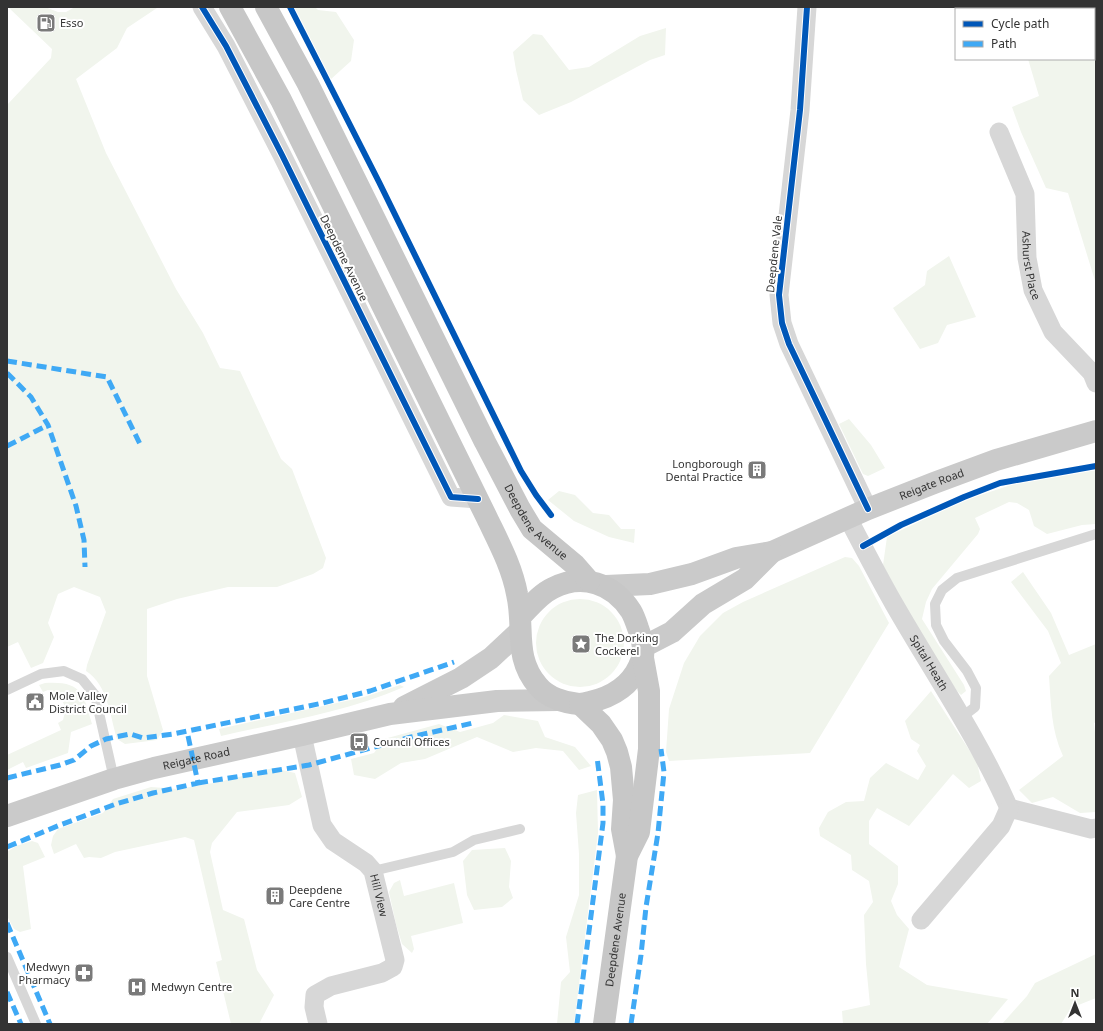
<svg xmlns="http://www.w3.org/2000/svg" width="1103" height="1031" font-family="'Noto Sans',sans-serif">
	<rect width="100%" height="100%" fill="#fff"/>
	<path fill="#f1f5ed" d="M8 7H45L58 12H66L75 7H157V8L127 28 117 48 76 79 106 153 176 289 203 333 220 368 240 371 281 459 292 469 326 558 323 568 313 574 277 587H228L177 599 147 609V676L163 730 157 740 125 744 117 739C110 716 108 685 86 671L87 665 106 612 100 597 74 587 58 594 48 623 54 637 43 663 31 668 18 642 7 647V105L51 58 52 49Z
		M294 7H315L318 10 336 12 354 40 351 61 330 80 323 71 295 14Z
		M1014 7H1096V284L1068 193 1046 188 1021 132 1012 107 1039 96 1028 59H1094V9H1014Z
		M666 28 665 55 650 60 571 102 539 115 523 100 516 70 513 52 533 34 542 35 569 70 589 67 640 36Z
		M949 256 976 317 947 325 938 343 920 349 893 308 925 285 927 271Z
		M849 419 871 445 885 468 868 476 863 474 839 424Z
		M1096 470V524L1082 525 1047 534 1034 526 1029 510 1017 503 1009 502 975 518 980 529 978 534 932 589 926 602 922 619 964 685 966 691 961 695 957 691 924 643 883 565 887 537 962 501 1014 484Z
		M559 491 575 495 593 513 609 515 621 529H635L634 543 609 537 574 521 548 500Z
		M845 557 852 558 859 566 889 623 810 753 669 761 666 752 669 709 684 663 700 636 723 613 743 602Z
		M1023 572 1051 613 1069 655 1096 644V722L1094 723 1096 742V812L1080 813 1053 797 1032 803 1019 790 1063 756C1051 730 1051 704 1049 676L1061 663 1048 631 1011 582Z
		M536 643a44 44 0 1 1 88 0a44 44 0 1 1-88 0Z
		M45 683C82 681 83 693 92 724L71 732 68 753 26 768 23 762 7 770V755L61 730 58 723 63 720 66 708 59 695 48 690 43 692 39 685Z
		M400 685 404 687C346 712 282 722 221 736L219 729 364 697Z
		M931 691 977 762 981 781 969 788 953 774 909 826 877 808 869 821V844L898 866V884L891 901 897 915 909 929 899 967 927 985 1008 999 987 1024H843L842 1011 870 1005 866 964 864 915 873 902 869 881 852 870 851 855 820 836 819 828 828 812 846 802 864 801 870 778 886 763 918 780 926 766 917 751 920 745 911 739 905 721Z
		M504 715 538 721 545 737 575 747 591 766 579 770 563 751 536 748 513 752 477 737 425 759 401 763 375 779 354 775 351 759 374 753 384 739 439 724 460 732 493 723Z
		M273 768 295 773 302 797 289 805 237 812 212 843 210 852 223 910 244 919 257 970 274 995 259 1024H231L216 962 222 960 194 840 185 837 115 852 101 858 89 857 84 858 76 844 54 854 51 845 53 836 58 829 103 813 113 799 151 787 178 789 219 782Z
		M597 790 598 833 574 1024H557L561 982 570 972 566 937 579 895V854L576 813 578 795Z
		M32 841 38 843 45 857 23 866 31 929 20 932 14 929 7 916V852L16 846Z
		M505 848 511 861 509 887 513 898 502 907 474 910 467 895 463 861 472 850Z
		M400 880 404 896 454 883 463 923 411 936 414 949 412 953 402 944 396 924 389 892 394 883Z
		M1096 954V998L1071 1008 1061 1024H1002L1027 996 1035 983Z"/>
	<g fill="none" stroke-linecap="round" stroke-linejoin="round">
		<path stroke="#d7d7d7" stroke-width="10" d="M7 690 41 674 64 671 82 679 95 695 114 779
			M962 717 975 707 976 688 967 671 944 641 936 625 935 604 942 590 957 578 1096 534
			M373 871 453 852 474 840 520 829
			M7 957 36 1024"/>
		<g stroke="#d7d7d7" stroke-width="19">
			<path d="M202 7 226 46 282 155 451 497 478 499"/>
			<path d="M807 7 800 110 779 295 782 323 789 344 868 509"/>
			<path id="s1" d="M999 132 1025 194 1027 258 1033 290 1053 332 1092 373 1096 383"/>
			<path id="s2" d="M848 518C863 547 878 576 894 604 933 672 977 736 1009 808L1091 829 1096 828"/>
			<path id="s3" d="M302 735 322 825 333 841 366 863 373 871 395 960 393 967 382 973 331 986 315 995 314 1007 318 1024"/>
			<path d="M921 920 1001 826 1009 808"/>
		</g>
		<g stroke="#cacaca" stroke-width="22">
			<path id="s4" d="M606 586 650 584 692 574 736 558 772 552 868 509 934 483 996 460 1096 431"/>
			<path d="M643 647 672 632 703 604 745 579 772 552"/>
			<path d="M404 707 461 678 491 658 520 631"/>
			<path id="s5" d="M7 816 114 779 154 768 302 735 390 714 497 701 558 700"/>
		</g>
		<g stroke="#c7c7c7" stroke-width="22">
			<path d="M230 7 281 100 487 518C499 543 512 567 517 594 525 628 513 657 538 686 547 697 564 703 579 704 582 704 587 703 590 702 612 697 630 686 639 666 640 663 642 660 643 657 644 648 641 636 638 628 636 622 634 616 631 611 613 583 582 573 553 588 540 594 530 607 521 616"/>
			<path id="s6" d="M266 7 308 84 485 442 520 509 532 529 575 565 589 581"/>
			<path d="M580 704 601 724 612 740 617 752 621 767 624 800 622 829 627 856"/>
			<path id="s7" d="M604 1024 627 856 639 832 649 749V691L643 658"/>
		</g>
		<path stroke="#3fa9f5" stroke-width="5" stroke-dasharray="10 5" stroke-linecap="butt" d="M7 361 107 377 140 444
			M7 373 31 397 48 425 76 506 84 540 85 567
			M7 446 48 425
			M7 778 60 765 74 760 91 746 106 739 130 734 143 738 173 734 323 703 370 691 454 662
			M198 783 309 765 411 737 473 723
			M7 847 60 825 116 804 153 793 198 783 187 731
			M7 923 50 1024
			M7 992 21 1024
			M577 1024 603 823V804L597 757
			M631 1024 641 955 646 907 658 833 664 772 661 749"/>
		<defs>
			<path id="cycleway" d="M202 7 226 46 282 155 451 497 478 499
				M290 7 379 182 521 471 536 495 551 515
				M807 7 800 110 779 295 782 323 789 344 868 509
				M863 546 901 525 964 497 1000 483 1096 466"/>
		</defs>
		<use href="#cycleway" stroke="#fff" stroke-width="8"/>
		<use href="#cycleway" stroke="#0057b8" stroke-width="6"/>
	</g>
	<defs>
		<symbol id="fuel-square" viewBox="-11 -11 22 22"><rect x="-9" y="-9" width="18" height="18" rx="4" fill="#7a7a7a" stroke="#fff"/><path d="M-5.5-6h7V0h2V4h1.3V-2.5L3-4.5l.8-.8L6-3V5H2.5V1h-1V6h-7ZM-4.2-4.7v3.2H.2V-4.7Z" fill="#fff"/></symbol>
		<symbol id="building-square" viewBox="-11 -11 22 22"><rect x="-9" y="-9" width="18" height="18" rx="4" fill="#7a7a7a" stroke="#fff"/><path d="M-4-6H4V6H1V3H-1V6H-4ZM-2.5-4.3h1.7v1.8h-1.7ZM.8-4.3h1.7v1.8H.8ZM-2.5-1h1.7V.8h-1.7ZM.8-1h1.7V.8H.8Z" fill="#fff"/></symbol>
		<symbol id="sight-square" viewBox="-11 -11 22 22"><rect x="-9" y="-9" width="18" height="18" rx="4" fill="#7a7a7a" stroke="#fff"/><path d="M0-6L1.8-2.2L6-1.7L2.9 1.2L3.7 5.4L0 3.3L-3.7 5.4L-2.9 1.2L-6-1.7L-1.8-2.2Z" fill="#fff"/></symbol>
		<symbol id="civic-square" viewBox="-11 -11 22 22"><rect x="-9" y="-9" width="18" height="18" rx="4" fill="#7a7a7a" stroke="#fff"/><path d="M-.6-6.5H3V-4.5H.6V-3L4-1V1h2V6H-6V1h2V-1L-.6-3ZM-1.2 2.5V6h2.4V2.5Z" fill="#fff"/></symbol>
		<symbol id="bus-square" viewBox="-11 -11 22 22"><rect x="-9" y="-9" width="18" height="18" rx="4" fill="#7a7a7a" stroke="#fff"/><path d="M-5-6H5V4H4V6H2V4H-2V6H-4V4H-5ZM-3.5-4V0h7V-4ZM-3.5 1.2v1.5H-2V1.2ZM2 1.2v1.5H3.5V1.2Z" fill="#fff"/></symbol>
		<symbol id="pharmacy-square" viewBox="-11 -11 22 22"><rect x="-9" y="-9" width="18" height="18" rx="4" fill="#7a7a7a" stroke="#fff"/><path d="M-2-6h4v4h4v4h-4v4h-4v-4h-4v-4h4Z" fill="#fff"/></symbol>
		<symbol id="hospital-square" viewBox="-11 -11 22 22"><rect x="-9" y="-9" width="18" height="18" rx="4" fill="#7a7a7a" stroke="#fff"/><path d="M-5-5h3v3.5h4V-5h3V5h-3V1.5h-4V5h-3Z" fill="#fff"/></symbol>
	</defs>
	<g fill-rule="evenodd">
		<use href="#fuel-square" x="35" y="12" width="22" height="22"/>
		<use href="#building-square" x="746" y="459" width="22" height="22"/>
		<use href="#sight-square" x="570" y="633" width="22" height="22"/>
		<use href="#civic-square" x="24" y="691" width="22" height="22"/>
		<use href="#bus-square" x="348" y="731" width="22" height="22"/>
		<use href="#building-square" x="264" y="885" width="22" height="22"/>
		<use href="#pharmacy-square" x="73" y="962" width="22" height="22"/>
		<use href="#hospital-square" x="126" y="976" width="22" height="22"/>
	</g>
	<g text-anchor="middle" stroke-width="4" stroke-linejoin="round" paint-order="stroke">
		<g font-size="11" fill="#333" stroke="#fff" text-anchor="start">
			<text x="60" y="27">Esso</text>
			<text x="743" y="468" text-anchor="end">Longborough<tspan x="743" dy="13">Dental Practice</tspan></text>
			<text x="595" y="642">The Dorking<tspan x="595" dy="13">Cockerel</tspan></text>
			<text x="49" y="700">Mole Valley<tspan x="49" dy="13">District Council</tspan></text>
			<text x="373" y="746">Council Offices</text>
			<text x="289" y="894">Deepdene<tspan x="289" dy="13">Care Centre</tspan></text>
			<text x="70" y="971" text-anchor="end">Medwyn<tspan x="70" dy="13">Pharmacy</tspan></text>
			<text x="151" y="991">Medwyn Centre</text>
		</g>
		<g font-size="11" fill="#333" stroke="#fff">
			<text transform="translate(774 254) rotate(-84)" y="4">Deepdene Vale</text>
			<text transform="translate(344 258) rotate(64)" y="4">Deepdene Avenue</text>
			<text dy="4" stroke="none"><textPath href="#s1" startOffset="139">Ashurst Place</textPath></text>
			<text dy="4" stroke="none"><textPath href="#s4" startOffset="344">Reigate Road</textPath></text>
			<text dy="4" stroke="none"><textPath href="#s6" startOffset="583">Deepdene Avenue</textPath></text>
			<text dy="4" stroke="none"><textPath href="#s2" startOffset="166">Spital Heath</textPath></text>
			<text dy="4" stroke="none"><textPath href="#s5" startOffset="198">Reigate Road</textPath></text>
			<text dy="4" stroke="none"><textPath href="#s3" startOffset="187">Hill View</textPath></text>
			<text dy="4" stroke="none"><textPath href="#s7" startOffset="85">Deepdene Avenue</textPath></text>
		</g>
	</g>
	<rect width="1103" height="1031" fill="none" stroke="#333333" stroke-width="16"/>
	<rect x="955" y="8" width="140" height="52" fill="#ffffff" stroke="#adadad"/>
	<rect x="963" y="21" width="20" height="6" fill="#0057b8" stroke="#adadad"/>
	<text x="991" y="28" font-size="12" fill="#333333">Cycle path</text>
	<rect x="963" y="41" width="20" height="6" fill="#3fa9f5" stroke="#adadad"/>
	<text x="991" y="48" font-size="12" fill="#333333">Path</text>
	<g transform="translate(1075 1003)" stroke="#ffffff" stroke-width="3" paint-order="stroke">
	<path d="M0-3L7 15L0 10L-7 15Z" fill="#333333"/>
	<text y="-6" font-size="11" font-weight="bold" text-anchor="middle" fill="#333333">N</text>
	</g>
</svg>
